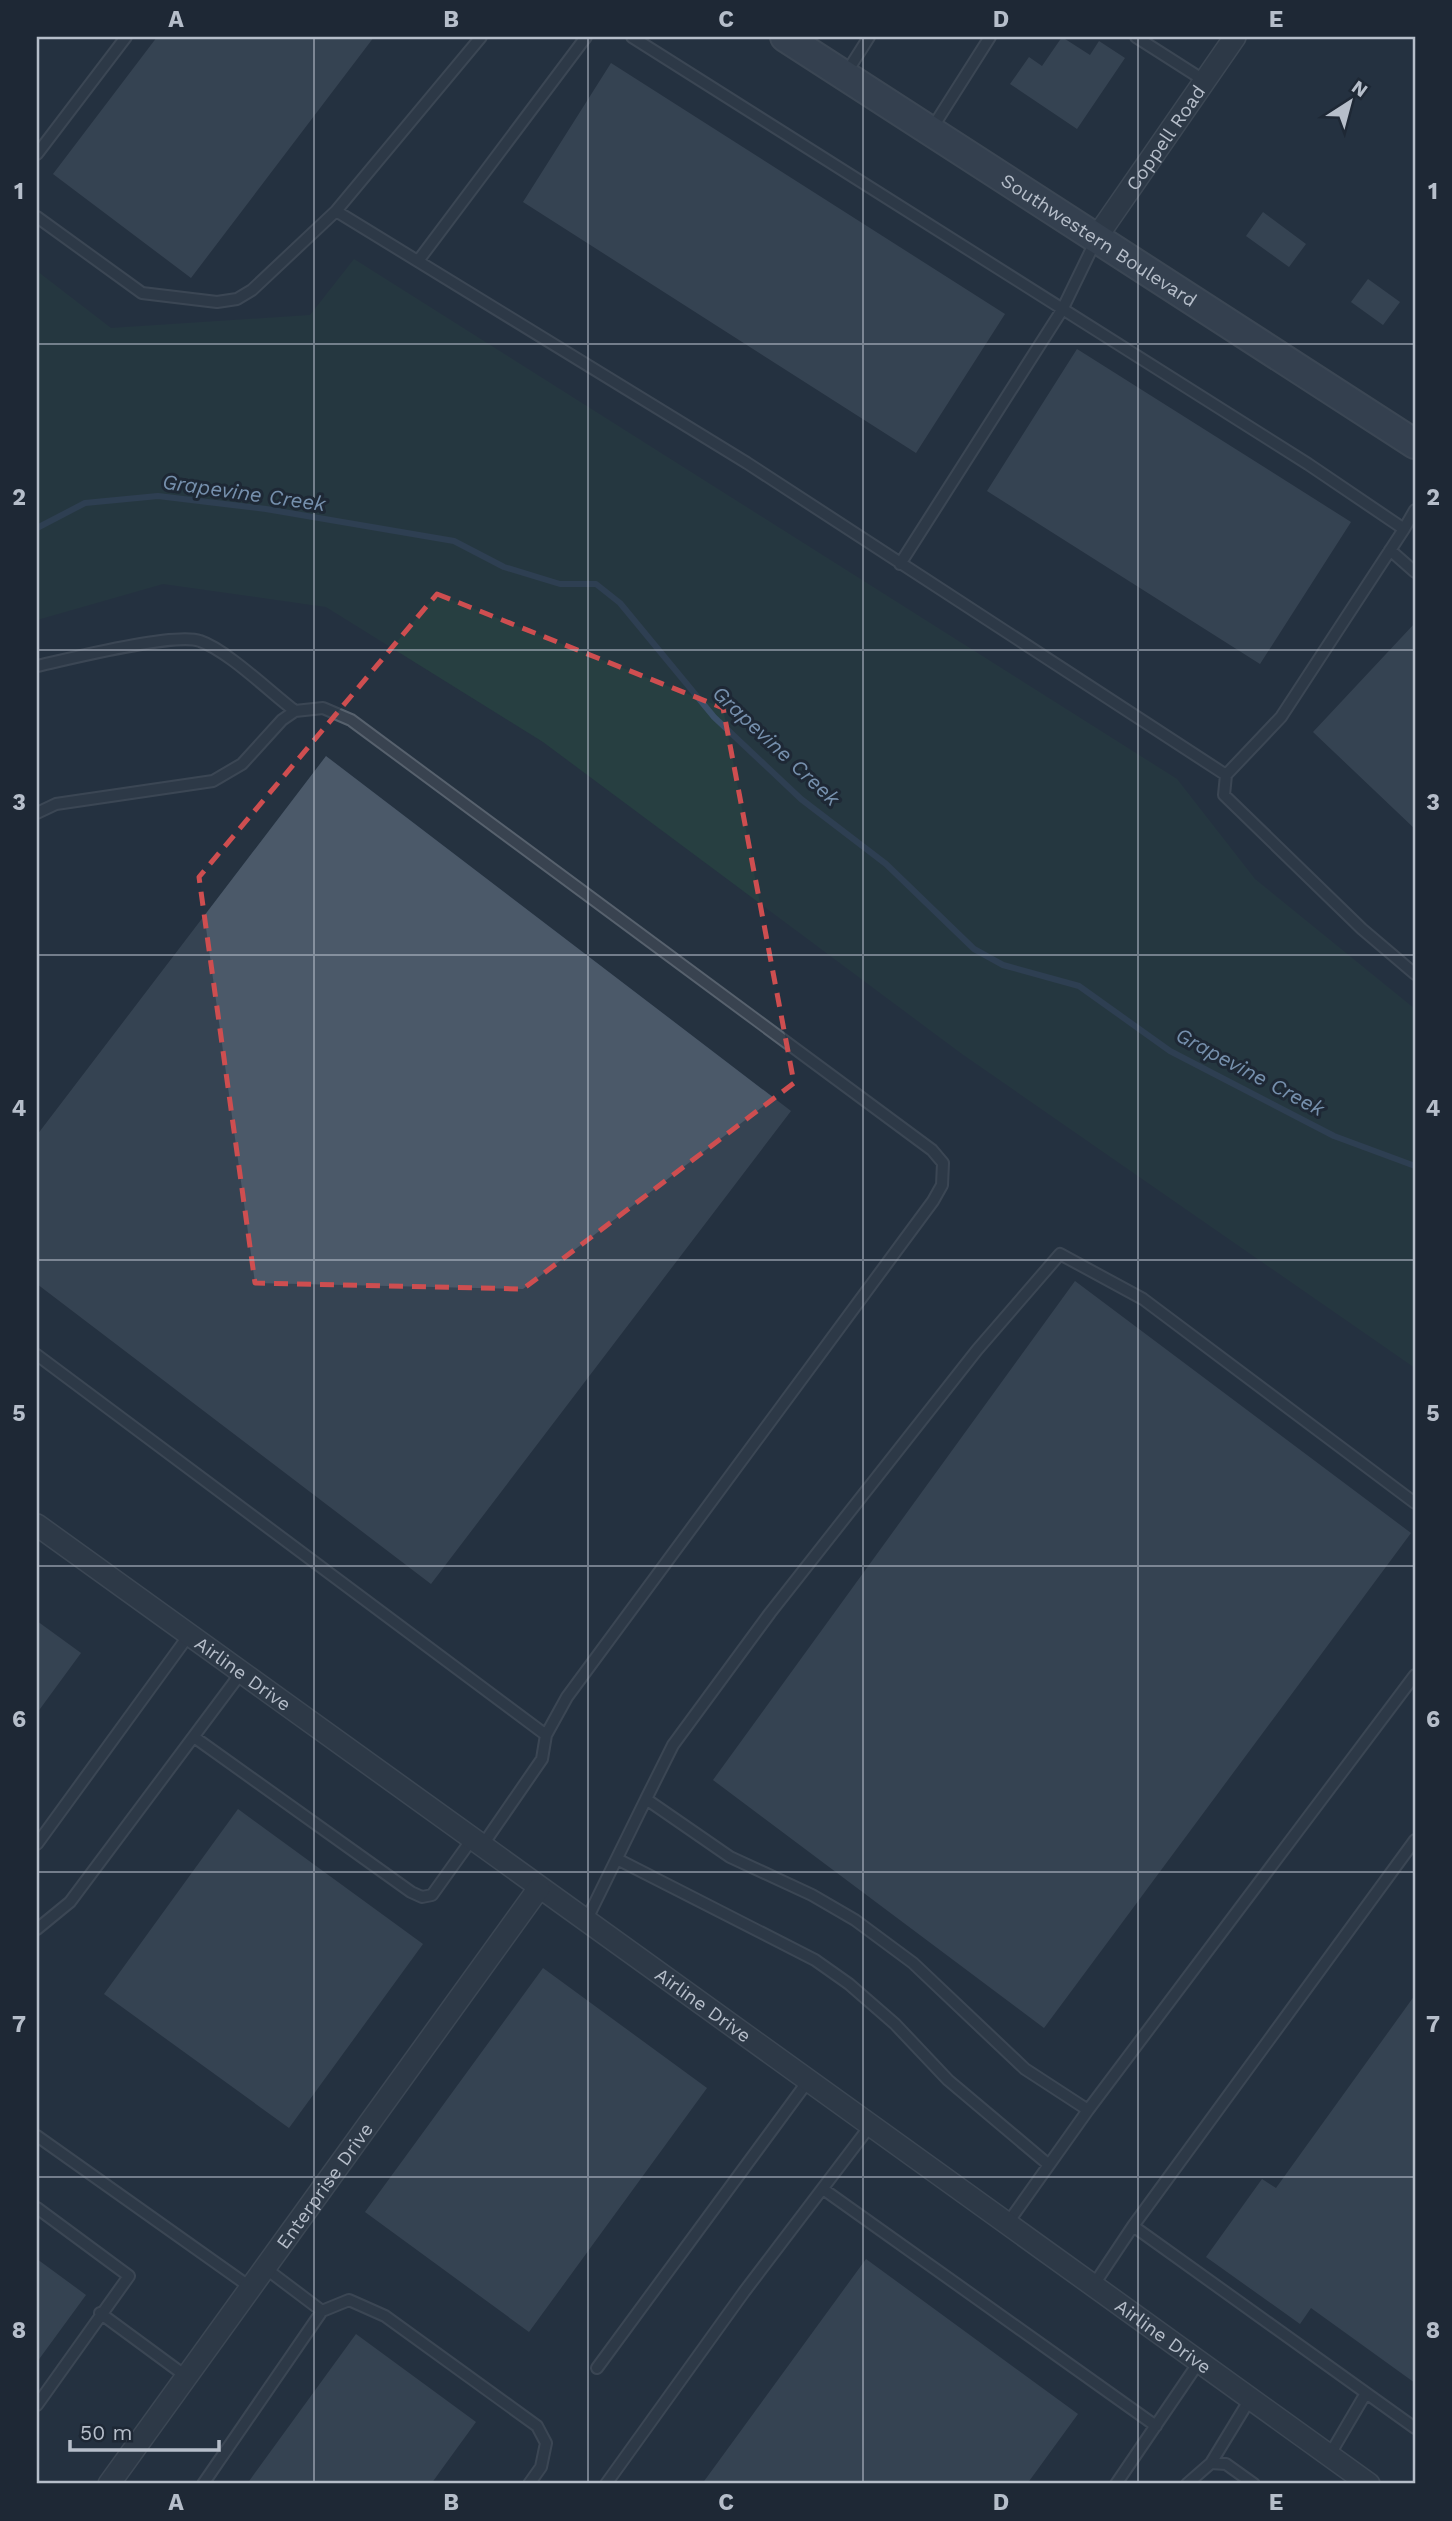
<svg xmlns="http://www.w3.org/2000/svg" width="1452" height="2521" font-family="'Work Sans',sans-serif">
	<rect width="100%" height="100%" fill="#253240"/>
	<path fill="#273f41" d="M354 259 1177 779 1255 879 1415 1009V1368L962 1054 543 742 326 607 163 584 37 620V271L111 328 310 315Z"/>
	<g fill="none" stroke-linecap="round" stroke-linejoin="round">
		<path stroke="#3b5069" stroke-width="6" d="M37 528 85 503 158 496 266 509 454 541 504 567 560 584H596L620 603 714 717 801 799 886 864 974 949 1003 965 1079 986 1170 1051 1334 1136 1415 1166"/>
	</g>
	<path fill="#4b5969" d="M157 37H374L191 278 53 174Z
		M1062 37 1090 55 1099 41 1125 58 1077 129 1010 84 1029 57 1042 66Z
		M611 63 1005 314 916 453 523 202Z
		M1263 212 1306 244 1289 267 1246 236Z
		M1368 279 1400 302 1383 325 1351 302Z
		M1077 349 1351 522 1260 664 987 491Z
		M1415 623V829L1313 732Z
		M326 756 791 1111 431 1584 37 1284V1135Z
		M1075 1281 1411 1533 1044 2028 713 1780Z
		M37 1621 81 1653 37 1713Z
		M238 1809 423 1944 289 2128 104 1994Z
		M543 1968 707 2088 529 2332 365 2212Z
		M1415 1995V2383L1311 2308 1300 2324 1206 2257 1262 2179 1276 2188Z
		M37 2259 86 2295 37 2362Z
		M866 2259 1078 2414 1027 2484H702Z
		M356 2334 476 2422 431 2484H247Z"/>
	<g fill="none" stroke-linecap="round" stroke-linejoin="round">
		<defs>
			<path id="lane" d="M481 37 336 211 747 463 1226 775 1281 717 1404 529 1308 464 632 37
				M1136 37 1205 81
				M845 75 869 37
				M931 130 990 37
				M37 154 126 37
				M37 217 142 293 217 302 237 299 252 290 336 211
				M418 261 586 37
				M1404 529 1415 510
				M1390 550 1415 572
				M900 564 1062 310 1096 240
				M37 666C68 659 175 632 200 641 227 650 271 693 295 711
				M1226 775 1224 795 1362 929 1415 974
				M37 813 56 804 213 781 242 764 282 720 295 711 323 708 351 720 932 1150 943 1163 942 1185 933 1201 567 1697 546 1735 542 1759 482 1846
				M37 1355 546 1735
				M194 1737 411 1892 422 1897 432 1895 472 1839
				M646 1799 673 1745 770 1613 977 1350 1060 1254 1143 1299 1415 1503
				M1415 1840 1133 2226 1415 2428
				M37 1844 189 1635
				M617 1859 815 1960 849 1984 895 2024 948 2080 1049 2165
				M586 1921 646 1799 730 1857 812 1895 855 1920 913 1963 1025 2069 1088 2110 1007 2224
				M37 1929 70 1902 241 1673
				M1088 2110 1415 1675
				M37 2136 250 2287
				M823 2189 1156 2426
				M37 2208 129 2276 37 2405
				M265 2268 322 2311
				M1093 2286 1133 2226
				M100 2313 187 2377
				M597 2368 808 2081
				M1329 2456 1366 2393
				M1211 2463 1250 2399
				M203 2484 322 2311 349 2300 385 2316 537 2426 546 2443 541 2467 529 2484
				M606 2484 744 2292 870 2126
				M1116 2484 1199 2362
				M1187 2484 1211 2463 1226 2464 1254 2484"/>
			<g id="street">
				<path id="s1" d="M1096 238 1235 37"/>
				<path id="s2" d="M37 1525 1369 2484"/>
				<path id="s3" d="M109 2484 539 1888"/>
			</g>
			<g id="secondary">
				<path id="s4" d="M785 37 1415 444"/>
			</g>
		</defs>
		<use href="#lane" stroke="#57616d" stroke-width="14"/>
		<use href="#street" stroke="#57616d" stroke-width="24"/>
		<use href="#secondary" stroke="#57616d" stroke-width="32"/>
		<use href="#lane" stroke="#394350" stroke-width="10"/>
		<use href="#street" stroke="#394350" stroke-width="21"/>
		<use href="#secondary" stroke="#475363" stroke-width="28"/>
	</g>
	<path d="M0 0H1452V2521H0ZM437 594 723 708 794 1083 523 1289 255 1283 199 877Z" fill="#253240" fill-opacity=".55" fill-rule="evenodd"/>
	<path fill="none" stroke="#ce4e50" stroke-width="5" stroke-dasharray="14 9" stroke-linejoin="round" d="M437 594 723 708 794 1083 523 1289 255 1283 199 877Z"/>
	<path fill="none" stroke="#b6beca" stroke-width="2" stroke-opacity="0.55" d="M314 37V2484M588 37V2484M863 37V2484M1138 37V2484M37 344H1415M37 650H1415M37 955H1415M37 1260H1415M37 1566H1415M37 1872H1415M37 2177H1415"/>
	<g text-anchor="middle" stroke-width="6" stroke-linejoin="round" paint-order="stroke">
		<g font-size="19" fill="#b6beca" stroke="#1e2835">
			<text dy="7" stroke="none"><textPath href="#s1" startOffset="122">Coppell Road</textPath></text>
			<text dy="7" stroke="none"><textPath href="#s4" startOffset="374">Southwestern Boulevard</textPath></text>
			<text dy="7" stroke="none"><textPath href="#s2" startOffset="254">Airline Drive</textPath></text>
			<text dy="7" stroke="none"><textPath href="#s2" startOffset="821">Airline Drive</textPath></text>
			<text dy="7" stroke="none"><textPath href="#s3" startOffset="368">Enterprise Drive</textPath></text>
			<text dy="7" stroke="none"><textPath href="#s2" startOffset="1388">Airline Drive</textPath></text>
		</g>
		<g font-size="21" font-style="italic" fill="#7690ad" stroke="#1e2835">
			<text transform="translate(244 493) rotate(8)" y="7">Grapevine Creek</text>
			<text transform="translate(776 746) rotate(43)" y="7">Grapevine Creek</text>
			<text transform="translate(1250 1072) rotate(28)" y="7">Grapevine Creek</text>
		</g>
	</g>
	<rect width="1452" height="2521" fill="none" stroke="#1e2835" stroke-width="77"/>
	<g transform="translate(1350 102) rotate(36)" stroke="#1e2835" stroke-width="5" paint-order="stroke">
	<path d="M0-5L12 26L0 18L-12 26Z" fill="#b6beca"/>
	<text y="-10" font-size="19" font-weight="bold" text-anchor="middle" fill="#b6beca">N</text>
	</g>
	<path d="M70 2440v10h149v-10" fill="none" stroke="#b6beca" stroke-width="3.5"/>
	<text x="80" y="2440" font-size="21" fill="#b6beca" stroke="#1e2835" stroke-width="5" paint-order="stroke">50 m</text>
	<rect x="38" y="38" width="1376" height="2444" fill="none" stroke="#b6beca" stroke-width="2.5"/>
	<g font-size="23" text-anchor="middle" font-weight="bold" fill="#b6beca">
		<text x="176" y="27">A</text>
		<text x="451" y="27">B</text>
		<text x="726" y="27">C</text>
		<text x="1001" y="27">D</text>
		<text x="1276" y="27">E</text>
		<text x="19" y="199">1</text>
		<text x="1433" y="199">1</text>
		<text x="19" y="505">2</text>
		<text x="1433" y="505">2</text>
		<text x="19" y="810">3</text>
		<text x="1433" y="810">3</text>
		<text x="19" y="1116">4</text>
		<text x="1433" y="1116">4</text>
		<text x="19" y="1421">5</text>
		<text x="1433" y="1421">5</text>
		<text x="19" y="1727">6</text>
		<text x="1433" y="1727">6</text>
		<text x="19" y="2032">7</text>
		<text x="1433" y="2032">7</text>
		<text x="19" y="2338">8</text>
		<text x="1433" y="2338">8</text>
		<text x="176" y="2510">A</text>
		<text x="451" y="2510">B</text>
		<text x="726" y="2510">C</text>
		<text x="1001" y="2510">D</text>
		<text x="1276" y="2510">E</text>
	</g>
</svg>
